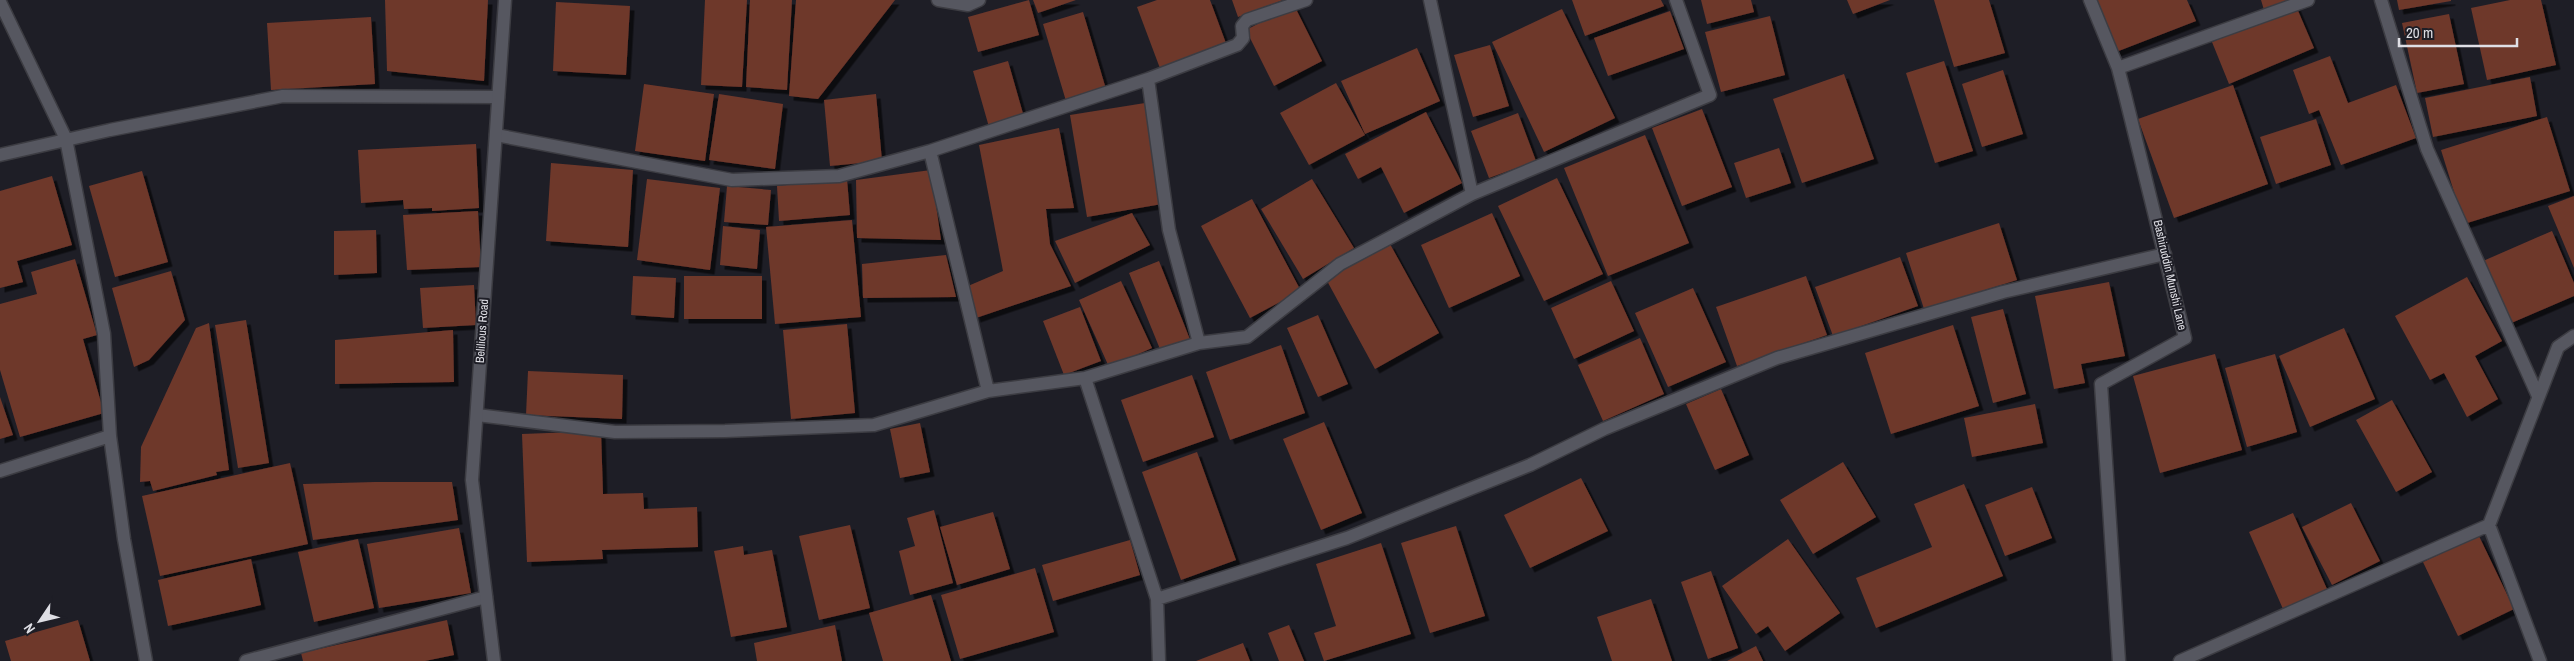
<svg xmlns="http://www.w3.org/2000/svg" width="2574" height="661" font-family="'Archivo Narrow',sans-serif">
	<defs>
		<filter id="shadow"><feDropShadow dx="4.5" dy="4.5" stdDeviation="0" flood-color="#0009"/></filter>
	</defs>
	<rect width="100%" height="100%" fill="#1e1e26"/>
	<path fill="#6e372b" filter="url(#shadow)" d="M385 0H488L484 81 387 71Z
		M705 0H747L742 87 701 85Z
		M750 0H792L787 90 746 87Z
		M796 0H895L818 99 789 96Z
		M1029 0 1039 35 978 52 968 17Z
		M1033 0H1076L1038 13Z
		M1157 0H1210L1227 46 1161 71 1137 7Z
		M1232 0H1283L1238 17Z
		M1572 0H1661L1664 6 1585 36Z
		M1701 0H1751L1754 12 1707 24Z
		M1847 0H1890L1853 14Z
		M1934 0H1989L2005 53 1954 67Z
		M2095 0H2187L2196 21 2116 52Z
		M2261 0H2293L2264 10Z
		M2397 0H2451V1L2399 10Z
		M2510 0H2541L2556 65 2487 80 2471 8Z
		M556 2 630 6 626 75 553 71Z
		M1294 5 1322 61 1274 86 1246 30Z
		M2296 6 2314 48 2229 84 2212 42Z
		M1562 9 1615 118 1544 152 1492 42Z
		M1670 11 1684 49 1608 76 1594 38Z
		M1083 12 1106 89 1066 101 1043 24Z
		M2449 14 2464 84 2417 93 2402 23Z
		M1770 16 1785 75 1721 92 1705 32Z
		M371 17 375 84 271 90 267 23Z
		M1490 45 1509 106 1473 117 1454 55Z
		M1417 48 1440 101 1365 134 1341 81Z
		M2330 56 2348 103 2396 85 2416 138 2341 165 2319 110 2309 114 2293 70Z
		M1008 61 1024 117 989 127 973 71Z
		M1944 61 1973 151 1935 163 1906 73Z
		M2003 70 2023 134 1982 147 1962 84Z
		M1844 74 1874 159 1802 183 1773 99Z
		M2530 77 2537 116 2433 137 2425 98Z
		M1336 83 1365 135 1309 165 1280 113Z
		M644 84 714 94 705 161 635 151Z
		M2233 85 2268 184 2174 218 2138 119Z
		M719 94 783 104 775 169 709 160Z
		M876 94 882 161 830 166 824 100Z
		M1145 103 1162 204 1087 217 1070 115Z
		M1702 109 1732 187 1682 206 1652 128Z
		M1426 112 1462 183 1404 213 1381 167 1358 179 1345 154Z
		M1518 113 1536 161 1489 178 1471 131Z
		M2547 117 2570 191 2464 224 2441 150Z
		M2316 119 2331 165 2276 184 2260 137Z
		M1059 128 1074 208 1046 209 1050 244 1071 286 976 318 968 286 1003 271 979 145Z
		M1645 135 1689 243 1608 276 1564 168Z
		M476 144 479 208 432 211V208L404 209 403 200 361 203 358 150Z
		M1779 148 1791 183 1746 198 1734 163Z
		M551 163 633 170 628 247 546 241Z
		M931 170 941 240 857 238 856 180Z
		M142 171 168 262 115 277 89 186Z
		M52 176 72 245 17 261 23 282 0 288V191Z
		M1557 178 1603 274 1544 301 1498 206Z
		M647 179 720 188 710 270 637 260Z
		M847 179 850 215 779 221 777 186Z
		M1312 179 1354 248 1303 279 1261 209Z
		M727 186 771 190 768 225 724 222Z
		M2574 196V268L2548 206Z
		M1252 199 1301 291 1250 318 1201 226Z
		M478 211 481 267 407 270 403 215Z
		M1132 213 1150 245 1075 283 1055 241Z
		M1492 213 1520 276 1449 308 1421 245Z
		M852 220 861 317 775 324 766 227Z
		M1999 223 2017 280 1924 309 1906 253Z
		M723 226 760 230 757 269 720 265Z
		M376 230 377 273 334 275V231Z
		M2552 231 2574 283V296L2509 324 2483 261Z
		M1390 244 1439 333 1375 369 1326 279Z
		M946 255 956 297 863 298 862 264Z
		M1900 257 1918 306 1833 336 1815 287Z
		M75 259 97 335 83 339 104 413 20 437 0 370V304L37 294 31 272Z
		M1159 261 1191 342 1162 354 1129 273Z
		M171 271 185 320 149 360 134 367 112 288Z
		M633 276 676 278 674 318 631 315Z
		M684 276H762V319H684Z
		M1806 276 1827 335 1737 366 1716 307Z
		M2467 277 2502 341 2475 356 2498 399 2467 417 2444 373 2430 380 2395 316Z
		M1121 281 1152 348 1109 367 1079 300Z
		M1611 281 1634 331 1574 359 1551 308Z
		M2109 282 2125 356 2081 364 2085 383 2054 389 2035 296Z
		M474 285 476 325 423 328 420 288Z
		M1693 288 1726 362 1668 387 1635 313Z
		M1080 307 1101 361 1064 375 1043 321Z
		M2003 309 2026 394 1993 403 1971 317Z
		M1318 315 1348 384 1318 397 1287 328Z
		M246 320 269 463 238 468 215 325Z
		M209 323 229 470 216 472 217 475 153 491 150 481 140 482 141 447 196 328Z
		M847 324 855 413 791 419 783 330Z
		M1953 325 1979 406 1891 434 1865 353Z
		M2344 328 2375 399 2310 427 2279 356Z
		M453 330 454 382 335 384V340Z
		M1640 338 1664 394 1603 421 1578 365Z
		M1281 345 1305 413 1230 440 1206 372Z
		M2215 354 2242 450 2160 473 2133 376Z
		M2275 354 2297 432 2247 447 2225 368Z
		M528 371 623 375 622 419 526 415Z
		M1192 375 1214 437 1143 462 1121 400Z
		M1721 389 1749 455 1715 470 1686 404Z
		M0 397 13 435 0 439Z
		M2392 400 2432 472 2396 492 2356 420Z
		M2035 404 2043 443 1972 457 1964 418Z
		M1324 422 1362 513 1321 530 1283 439Z
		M920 423 930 472 900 478 890 429Z
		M601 431 603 494 643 493 644 509 697 507 698 547 602 550 603 559 527 562 522 434Z
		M1197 452 1236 560 1181 580 1142 472Z
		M1843 462 1876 517 1813 554 1780 500Z
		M290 463 308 544 160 576 142 496Z
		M1581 478 1608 531 1530 568 1504 515Z
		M375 482H452L458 520 313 540 303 484Z
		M1964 484 2003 576 1876 628 1856 578 1932 547 1914 504Z
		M2032 487 2052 538 2005 556 1985 505Z
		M2351 503 2380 561 2332 585 2302 527Z
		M934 510 953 583 910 595 899 551 915 546 907 518Z
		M993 512 1010 569 957 585 940 527Z
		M2293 513 2327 589 2283 609 2249 532Z
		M850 525 870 608 819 620 799 536Z
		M1456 526 1485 616 1430 633 1401 543Z
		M459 528 471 593 379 608 367 544Z
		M2479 536 2514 609 2458 636 2423 562Z
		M358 539 374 608 314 622 298 552Z
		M1788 539 1840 613 1785 651 1768 626 1756 634 1722 586Z
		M1130 540 1140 575 1053 601 1042 565Z
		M1381 543 1411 634 1324 661 1314 633 1336 626 1316 564Z
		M743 546 744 555 772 550 787 627 731 637 714 551Z
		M251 559 261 605 168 626 158 580Z
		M1035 568 1054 632 960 659 941 595Z
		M1711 571 1738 648 1708 659 1681 582Z
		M931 595 951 661H883L869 613Z
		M1651 599 1672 661H1612L1597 617Z
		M78 620 90 661H11L5 641Z
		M447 620 454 655 425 661H303L301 653Z
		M835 625 842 661H757L754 643Z
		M1289 625 1304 661H1279L1268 633Z
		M1243 643 1250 661H1196Z
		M1756 646 1763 661H1727Z"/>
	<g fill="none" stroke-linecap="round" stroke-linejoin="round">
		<defs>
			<path id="lane" d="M938 0 968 5 979 0
				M1430 0 1472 194
				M2090 0 2118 68 2125 95 2185 338 2101 384 2119 661
				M2381 0 2427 149 2538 396
				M2118 68 2308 0
				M1148 79 1169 230 1199 343
				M496 135 732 180 839 176 930 151 1148 79 1237 45 1243 38 1242 26 1247 20 1306 0
				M930 151 988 391
				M1085 378 1157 599 1159 661
				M477 415 615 432 725 431 874 425 988 391 1085 378 1199 343 1247 337 1340 264 1472 194 1710 95 1676 0
				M2489 525 2540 661
				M1157 599 1347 538 1530 465 1604 429 1777 358 2003 292 2165 254
				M2180 661 2489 525 2558 347 2574 336"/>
			<path id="street" d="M0 2 66 139 104 334 110 436 124 539 146 661
				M0 155 110 130 283 96 498 97
				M0 471 110 436
				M246 661 486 597"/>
			<path id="secondary" d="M494 661 472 480 505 0"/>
		</defs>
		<use href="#lane" stroke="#3c3c42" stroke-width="15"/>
		<use href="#street" stroke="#3c3c42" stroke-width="15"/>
		<use href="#secondary" stroke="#3c3c42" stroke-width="15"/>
		<use href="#lane" stroke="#565760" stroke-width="12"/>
		<use href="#street" stroke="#565760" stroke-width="12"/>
		<use href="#secondary" stroke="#565760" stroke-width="12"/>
	</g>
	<g text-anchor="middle" stroke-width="4" stroke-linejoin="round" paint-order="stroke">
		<g font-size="12" fill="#dfdfe5" stroke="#1e1e26">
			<text transform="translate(2170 275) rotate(77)" y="4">Bashiruddin Munshi Lane</text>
			<text transform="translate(482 331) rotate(-86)" y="4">Belilious Road</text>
		</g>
	</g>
	<g transform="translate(40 621) rotate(235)" stroke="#1e1e26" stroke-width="4" paint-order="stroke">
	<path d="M0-4L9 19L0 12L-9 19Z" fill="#dfdfe5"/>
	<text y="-8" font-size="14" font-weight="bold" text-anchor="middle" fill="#dfdfe5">N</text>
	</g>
	<path d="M2399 38v8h118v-8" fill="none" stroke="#dfdfe5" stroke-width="2.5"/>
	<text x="2406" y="38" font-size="15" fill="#dfdfe5" stroke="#1e1e26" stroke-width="4" paint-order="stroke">20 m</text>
</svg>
